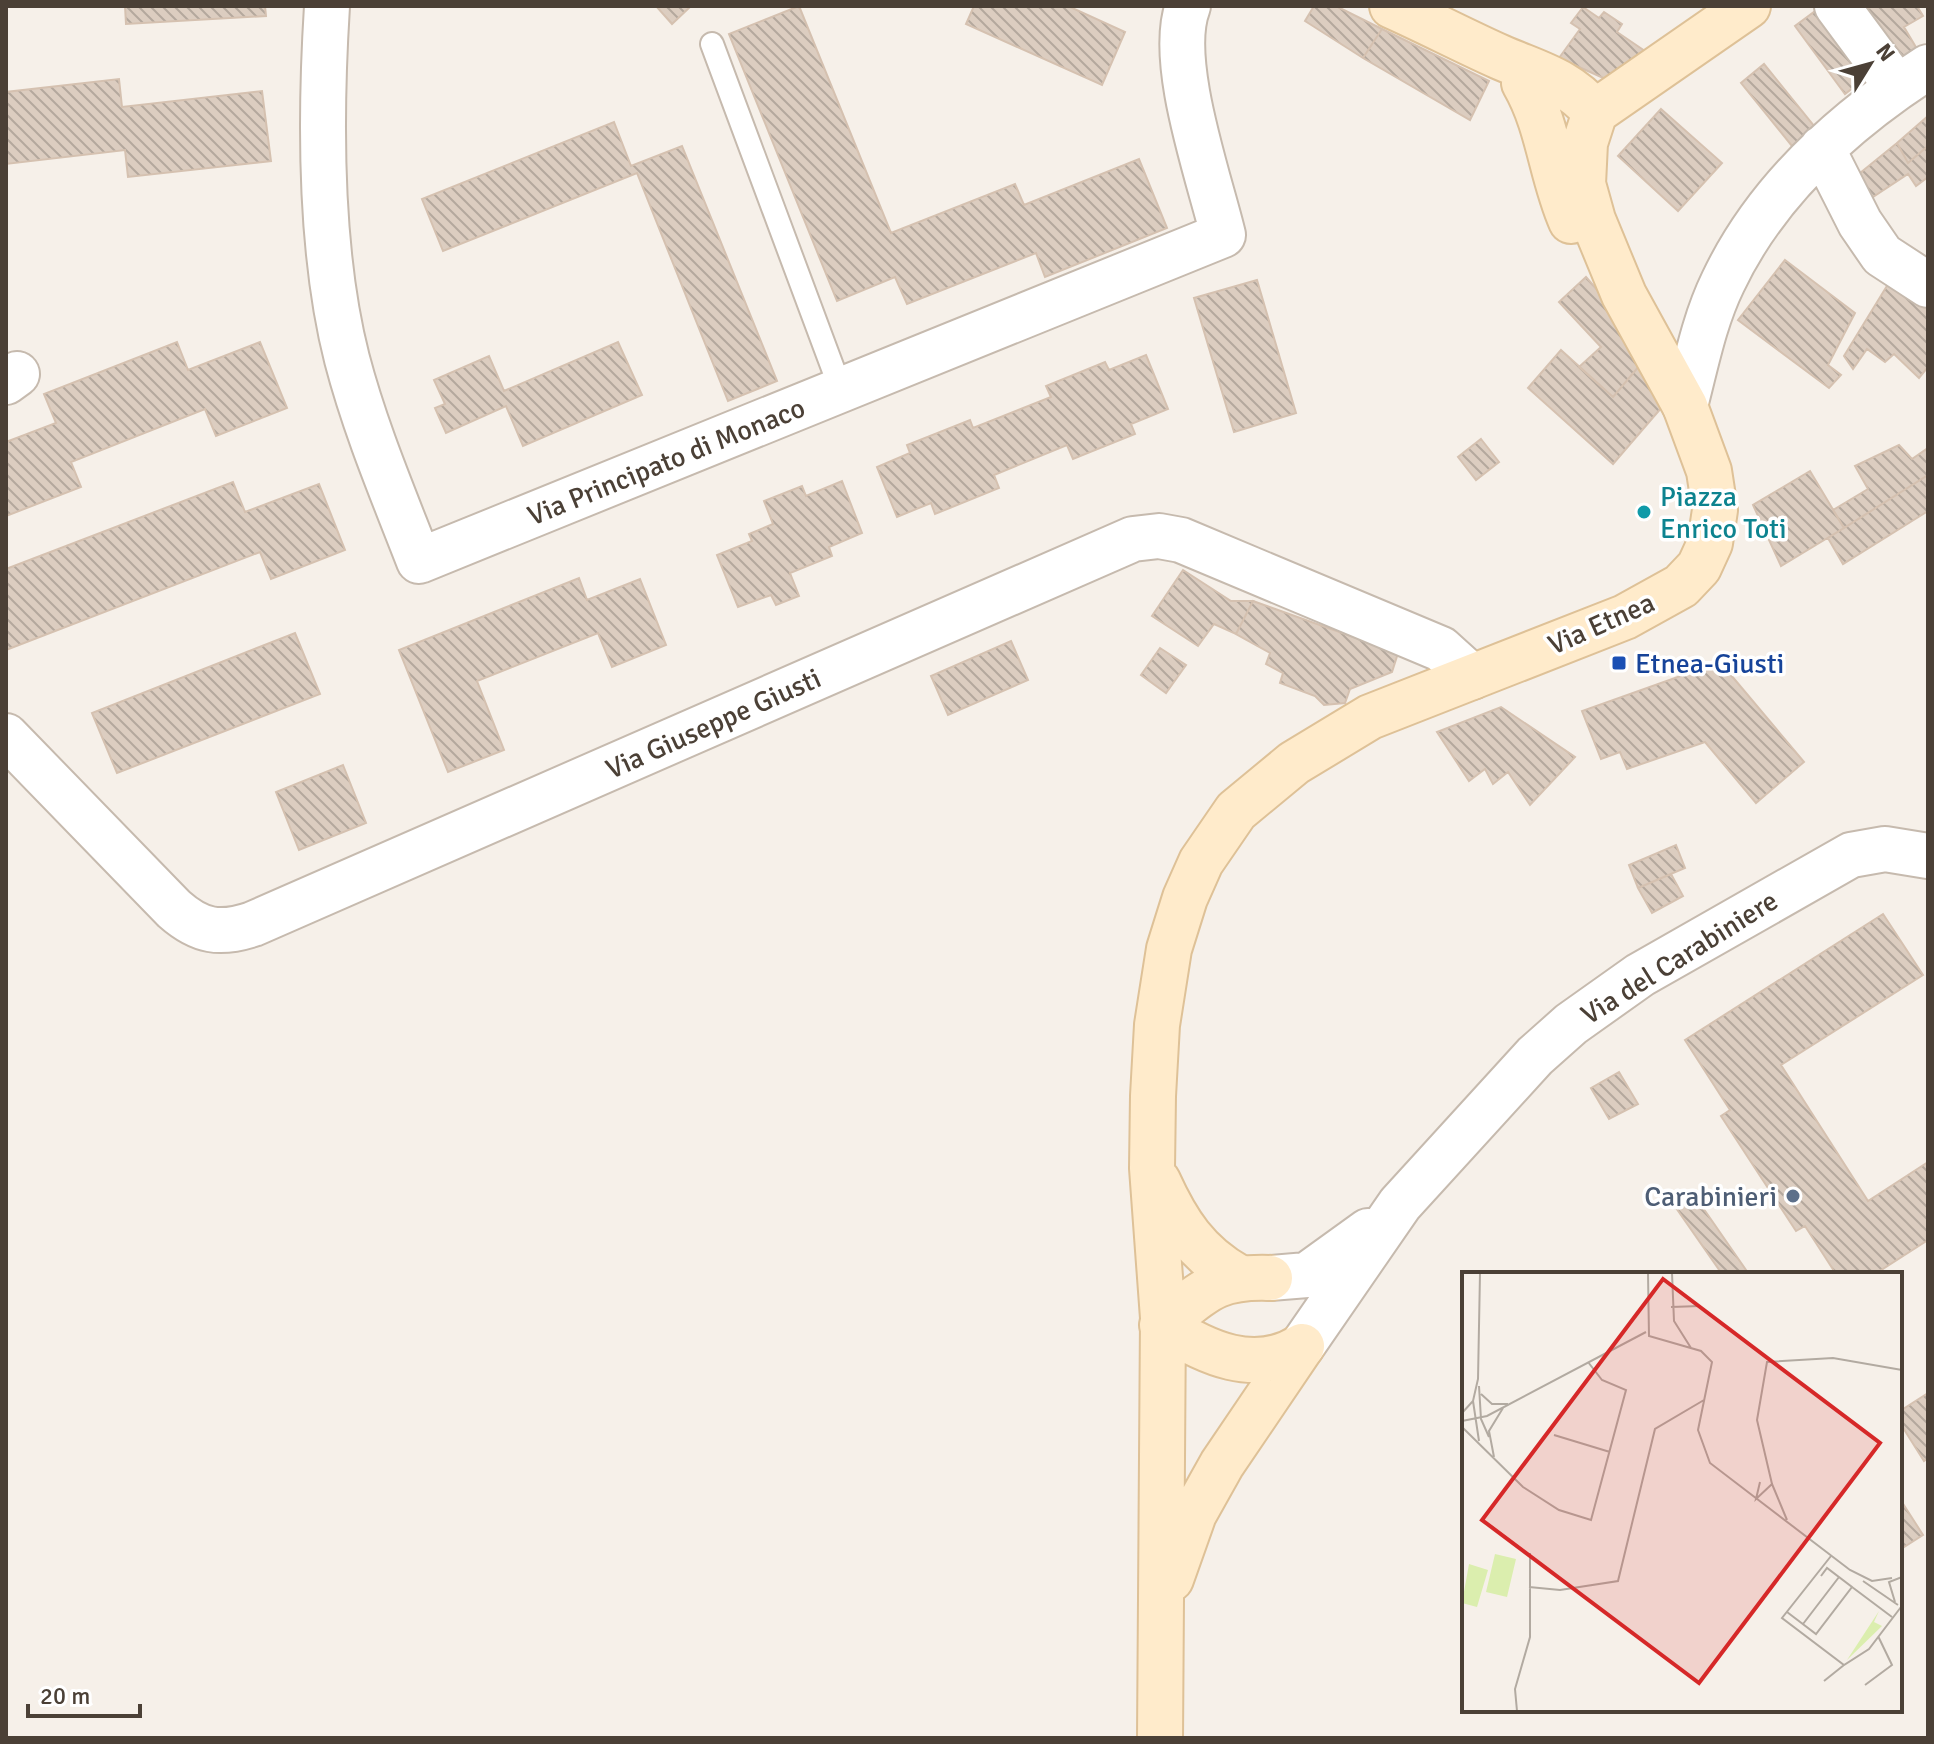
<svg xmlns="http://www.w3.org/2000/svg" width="1934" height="1744" font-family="Signika,sans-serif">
	<defs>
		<pattern id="building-back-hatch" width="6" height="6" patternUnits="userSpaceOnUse" patternTransform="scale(2)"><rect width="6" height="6" fill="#dccdc0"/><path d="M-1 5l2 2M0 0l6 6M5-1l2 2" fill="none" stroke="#b4a89d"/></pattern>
	</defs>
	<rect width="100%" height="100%" fill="#f6f0e9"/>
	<path fill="url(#building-back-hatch)" stroke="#d5c1b0" stroke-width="2" d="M125 6H265L266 16 126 24Z
		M656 6H691L672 24Z
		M799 6 891 233 1015 184 1024 205 1139 159 1167 228 1045 277 1036 253 907 304 895 277 837 301 729 34Z
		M974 6H1068L1125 32 1102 85 966 24Z
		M1314 6H1336L1382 29 1363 58 1305 21Z
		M1822 6 1873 72 1845 94 1795 26Z
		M1872 6H1917L1923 16 1904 27 1917 49 1890 66 1854 18Z
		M1583 7 1599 18 1604 12 1622 24 1617 32 1645 51 1610 81 1559 58 1580 29 1571 23Z
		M1382 29 1489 81 1470 120 1363 58Z
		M1764 64 1815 127 1792 146 1741 83Z
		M119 79 122 107 262 91 271 161 128 177 125 150 6 164V92Z
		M1661 109 1722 163 1678 211 1618 156Z
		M1928 116V146L1908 163 1897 143Z
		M614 122 631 166 682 146 777 381 728 401 637 173 443 251 422 199Z
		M1897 143 1908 163 1928 146V177L1916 186 1908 174 1870 199 1860 173Z
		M1785 260 1855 313 1828 365 1841 375 1829 388 1738 320Z
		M1893 276 1928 295V367L1919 378 1894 354 1885 362 1867 349 1853 369 1844 356Z
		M1586 277 1600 293 1640 365 1613 397 1579 367 1601 347 1559 302Z
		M1257 280 1296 413 1234 432 1194 298Z
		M177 342 188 370 260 342 287 408 216 436 205 409 71 462 81 487 6 516V442L56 423 44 394Z
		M618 342 642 395 523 446 506 406 446 433 435 408 445 404 434 380 489 356 504 391Z
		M1561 350 1613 397 1640 365 1662 407 1613 464 1528 388Z
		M1146 355 1168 409 1131 424 1135 434 1073 459 1067 445 994 475 999 488 935 514 931 503 897 517 877 467 910 453 907 445 970 420 973 428 1051 397 1046 386 1105 362 1109 370Z
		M1481 439 1499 462 1476 480 1458 457Z
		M1899 445 1912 459 1928 448V475L1844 528 1833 510 1868 489 1855 466Z
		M1810 471 1844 528 1781 566 1753 505Z
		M1928 475V511L1843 564 1828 538Z
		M842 481 862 533 829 547 832 556 790 573 799 596 776 605 771 595 738 607 717 555 752 541 749 534 773 524 764 501 802 486 806 496Z
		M233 482 245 512 319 484 345 550 271 579 260 552 6 650V569Z
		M1183 570 1231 601H1253L1236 634 1214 624 1198 646 1152 616Z
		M579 578 587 600 640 579 666 645 612 667 598 633 477 681 504 750 448 772 399 650Z
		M1253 601 1398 653 1392 672 1350 689 1345 703 1324 705 1315 696 1280 683 1283 673 1266 664 1270 653 1236 634Z
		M295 633 320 694 117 773 92 713Z
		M1011 641 1028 680 948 715 931 676Z
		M1160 648 1186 665 1166 693 1141 675Z
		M1720 662 1804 762 1756 803 1705 742 1627 769 1620 752 1601 759 1582 711Z
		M1501 707 1575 757 1530 805 1508 772 1493 784 1485 769 1469 781 1437 732Z
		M343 765 366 823 299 850 276 792Z
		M1676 845 1685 868 1638 888 1629 865Z
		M1671 874 1683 896 1652 913 1638 888Z
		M1883 914 1923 975 1781 1065 1868 1201 1928 1162V1240L1875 1274H1836L1805 1226 1796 1231 1721 1116 1730 1110 1685 1040Z
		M1619 1072 1638 1104 1609 1119 1591 1088Z
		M1692 1192 1746 1270 1740 1274H1722L1674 1205Z
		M1928 1393V1458L1924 1461 1900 1423V1411Z
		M1900 1499 1923 1535 1901 1549 1900 1546Z"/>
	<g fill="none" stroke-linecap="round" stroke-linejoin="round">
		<defs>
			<path id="service" d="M712 44 841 390"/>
			<path id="minor" d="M327 6C320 118 319 250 347 359 365 428 393 494 419 561L1223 235C1209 177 1167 60 1188 6
				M1837 6 1897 87
				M1822 148 1860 223 1882 255 1928 285
				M6 382 17 374
				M1685 406C1696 364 1704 321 1723 282 1766 191 1844 121 1928 67
				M6 736 174 909C200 932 220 935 253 924L1133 539 1159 536 1181 540 1441 649 1472 677
				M1270 1278 1307 1275 1368 1231
				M1302 1346 1400 1204 1535 1056 1571 1024 1640 975 1851 855 1885 849 1928 856"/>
			<path id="secondary" d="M1392 6C1428 22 1464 41 1500 57 1539 74 1566 79 1595 112
				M1524 83C1549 126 1551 176 1571 221
				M1158 1181C1177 1223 1197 1254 1238 1277
				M1270 1278C1214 1276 1204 1292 1162 1325 1206 1353 1255 1376 1302 1346
				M1171 1579 1194 1514 1222 1464 1302 1346
				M1160 1738 1163 1318 1152 1168 1153 1096 1157 1025 1169 949 1185 898 1201 862 1236 811 1294 763 1370 717 1625 617 1681 586 1699 567 1710 543 1715 510 1709 471 1685 406 1624 295 1593 220 1583 184 1585 143 1595 112 1748 6"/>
		</defs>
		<use href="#service" stroke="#c6baae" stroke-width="26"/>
		<use href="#minor" stroke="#c6baae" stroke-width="48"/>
		<use href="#secondary" stroke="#dec197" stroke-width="48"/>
		<use href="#service" stroke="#fff" stroke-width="22"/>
		<use href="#minor" stroke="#fff" stroke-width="44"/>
		<use href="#secondary" stroke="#ffebcb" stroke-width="44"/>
	</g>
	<circle fill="#0f9aa8" stroke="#fff" stroke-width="3" cx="1644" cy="512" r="8"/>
	<rect fill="#1a4fb4" stroke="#fff" stroke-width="3" x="1611" y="655" width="16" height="16" rx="4"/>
	<circle fill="#5c6f8a" stroke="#fff" stroke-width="3" cx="1793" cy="1196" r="8"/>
	<g text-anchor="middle" stroke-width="7" stroke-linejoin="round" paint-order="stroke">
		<g font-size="28" fill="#4b4036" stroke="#fff">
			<text transform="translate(666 461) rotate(-22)" y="10">Via Principato di Monaco</text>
			<text transform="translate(1601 623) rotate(-24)" y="10">Via Etnea</text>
			<text transform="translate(713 723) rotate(-24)" y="10">Via Giuseppe Giusti</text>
			<text transform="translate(1679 957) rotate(-32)" y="10">Via del Carabiniere</text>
		</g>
		<g font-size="28" fill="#0d838f" stroke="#fff" text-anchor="start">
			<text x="1660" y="506">Piazza<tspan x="1660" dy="32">Enrico Toti</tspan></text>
		</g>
		<g font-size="28" fill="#164399" stroke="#fff" text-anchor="start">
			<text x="1635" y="673">Etnea-Giusti</text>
		</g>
		<g font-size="28" fill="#4e5e75" stroke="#fff" text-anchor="end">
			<text x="1777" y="1206">Carabinieri</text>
		</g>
	</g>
	<g transform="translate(1462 1272)">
		<rect width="440" height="440" fill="#f6f0e9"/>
		<path d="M33 282 54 287 45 325 24 320ZM7 292 26 298 15 335 0 331ZM417 339 412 350 420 354 385 388Z" fill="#dbeeae"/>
		<path fill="none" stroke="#b2aaa1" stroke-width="2" d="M186 1 187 64 239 79 250 90 236 158 248 191 388 298 410 309 430 306M210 1 212 49 229 76M209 35 238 34M17 114 19 147 27 165M19 122 30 132H46M11 129 17 169M0 141 11 129 16 107 18 1M0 149 25 144 184 60M0 155 61 215 97 238 129 248 164 118 140 108 126 90M92 163 148 180M32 185 27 159 41 136M298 210 294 227 310 212M310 212 295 148 305 90 371 86 440 98M310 212 325 248M369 284 320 346 382 393 407 377 439 335M401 309 436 333M67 315 98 318 156 309 193 157 242 128M390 315 430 345M433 330 427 310 440 305M325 340 354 362 390 315 365 296 359 304M341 352 377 305M362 409 382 393M403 413 430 393 416 364M55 439 53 417 68 365V281"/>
		<path fill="#d62828" fill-opacity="0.15" stroke="#d62828" stroke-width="4" d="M201 7 418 171 237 411 20 248Z"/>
		<rect width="440" height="440" fill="none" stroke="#4b4036" stroke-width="4"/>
	</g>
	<rect width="1934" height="1744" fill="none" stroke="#4b4036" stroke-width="16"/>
	<g transform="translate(1870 64) rotate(53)" stroke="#ffffff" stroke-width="6" paint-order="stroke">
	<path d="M0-6L14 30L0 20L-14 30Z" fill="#4b4036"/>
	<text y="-12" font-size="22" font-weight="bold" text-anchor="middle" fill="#4b4036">N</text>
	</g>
	<path d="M28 1704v12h112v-12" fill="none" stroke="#4b4036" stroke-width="4"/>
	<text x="40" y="1704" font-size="24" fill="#4b4036" stroke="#ffffff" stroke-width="6" paint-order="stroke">20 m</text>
</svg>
